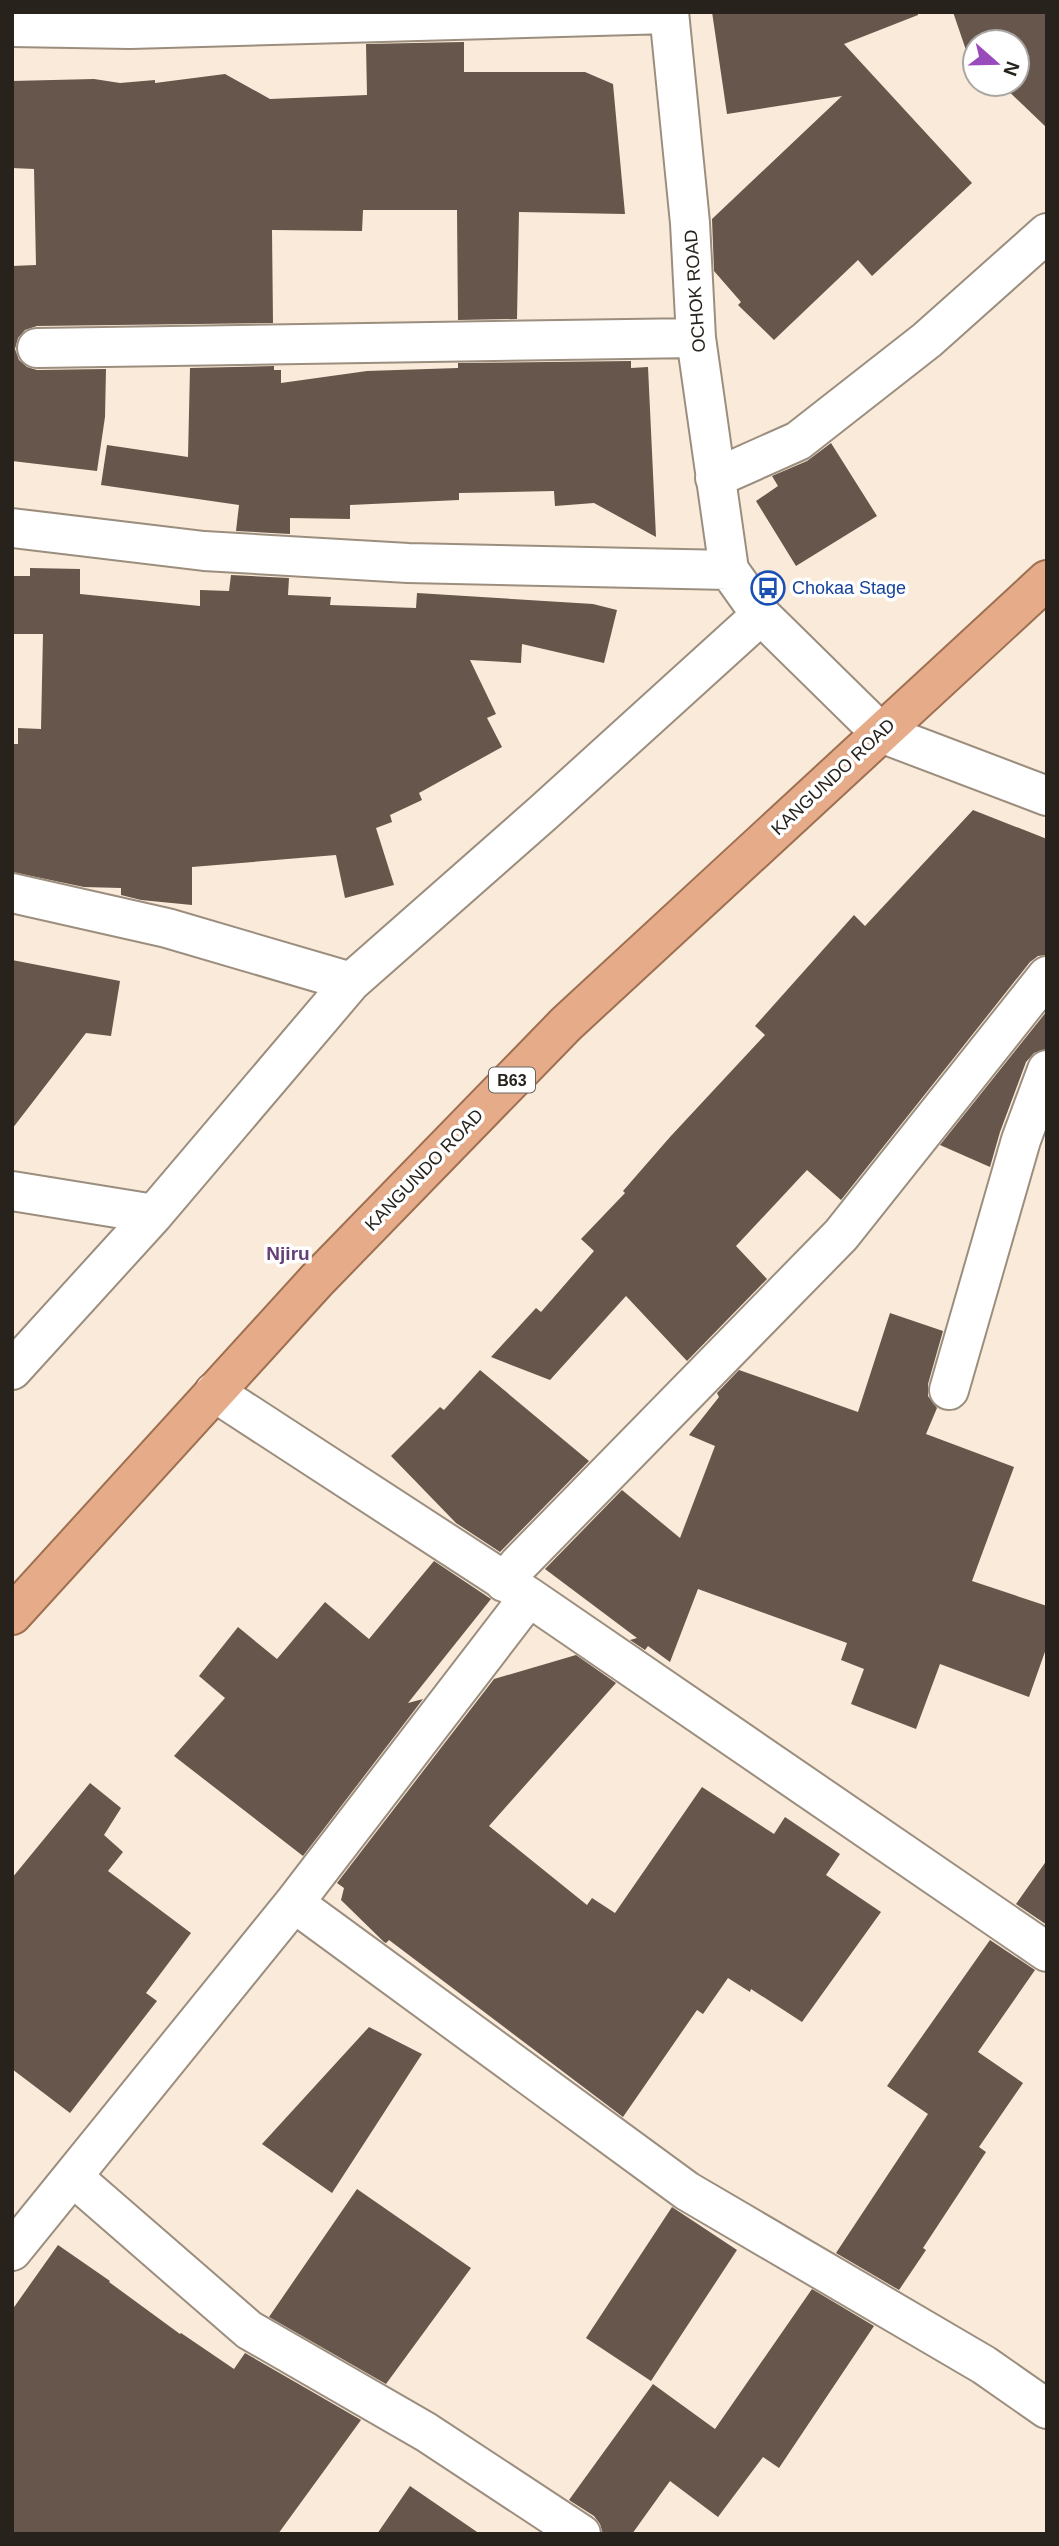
<svg xmlns="http://www.w3.org/2000/svg" width="1059" height="2546" font-family="Helvetica,sans-serif">
	<rect width="100%" height="100%" fill="#f9ead9"/>
	<path fill="#67564b" d="M712 12H918V15L844 44 972 183 872 276 858 260 774 340 738 305 741 302 714 271 712 219 842 96 727 114Z
		M953 12H1047V128L1001 84H1017V42H975V59L966 50Z
		M464 42V72H585L613 84 625 214 519 212 517 319 458 320 457 210H363L362 231 272 230 273 323 37 326 25 330 18 338 15 349 19 360 27 367 37 370 106 369 105 417 97 471 12 461V266L36 265 34 169 12 168V81L94 79 120 83 155 80V83L225 74 270 99 367 95 366 44Z
		M631 361V368L648 367 656 537 594 503 555 506 554 491 459 493V500L350 505V519L290 518V534L236 531 239 505 101 485 107 445 188 457 190 368 274 366V370H281V383L367 371 458 368V363Z
		M831 443 877 516 796 566 756 501 778 486 772 476 807 461Z
		M30 568 80 569V594L200 606V590L229 591 231 575 289 578 288 595 331 597 330 605 416 608 417 593 593 604 617 610 604 663 522 644 521 663 470 660 496 714 487 718 502 747 419 793 422 800 390 815 392 822 376 828 394 885 345 898 336 855 192 867V905L141 900 121 895V888L84 887 12 872V744H18V728L41 729 43 634H12V576H30Z
		M973 810 1047 839V955L1038 956 1030 962 841 1200 807 1170 736 1246 767 1279 687 1361 626 1296 550 1380 491 1357 536 1308 541 1312 594 1251 581 1239 625 1193 623 1191 670 1137 765 1035 755 1026 854 915 865 926Z
		M12 960 120 981 111 1036 86 1033 12 1129Z
		M1047 1011V1049L1034 1053 1026 1062 1000 1132 990 1167 940 1145Z
		M890 1313 943 1331 928 1384V1396L937 1408 926 1434 1014 1467 972 1581 1047 1606V1646L1029 1697 940 1664 916 1729 851 1704 864 1669 841 1660 847 1643 698 1589 670 1662 648 1646 645 1650 630 1640 637 1638 545 1569 622 1490 680 1538 715 1446 689 1435 719 1397 717 1393 739 1370 858 1412Z
		M480 1370 589 1461 500 1552 456 1523 391 1456 440 1407 444 1410Z
		M434 1561 491 1599 408 1703 423 1699 303 1856 174 1756 225 1698 199 1676 238 1627 277 1659 325 1602 369 1639Z
		M576 1655 616 1683 489 1826 587 1905 592 1898 615 1913 702 1787 774 1834 785 1817 840 1854 826 1875 881 1912 802 2022 751 1989 750 1992 728 1978 703 2014 697 2010 623 2117 389 1940 386 1943 384 1942 341 1900 344 1888 337 1883 494 1679Z
		M90 1783 121 1808 104 1835 123 1852 108 1871 191 1933 146 1993 157 2001 70 2113 12 2069V1878Z
		M1047 1860V1925L1016 1904Z
		M990 1940 1035 1970 978 2052 1023 2083 979 2147 986 2152 923 2248 926 2250 899 2290 836 2253 928 2114 887 2086Z
		M369 2027 422 2054 332 2193 262 2144Z
		M357 2189 471 2268 386 2384 269 2317Z
		M672 2207 737 2250 651 2381 586 2338Z
		M58 2245 110 2281 109 2282 180 2334 181 2333 234 2369 245 2353 361 2420 278 2534H12V2310Z
		M812 2289 874 2326 779 2468 763 2457 718 2517 670 2481 632 2534H603L600 2524 594 2516 569 2500 653 2384 715 2429Z
		M410 2486 480 2534H377Z"/>
	<g fill="none" stroke-linecap="round" stroke-linejoin="round">
		<defs>
			<path id="minor" d="M669 12 690 223 696 338 729 570
				M12 27 130 29 669 14
				M37 348 696 338
				M715 478 798 441 927 340 1047 233
				M12 528 204 551 408 563 729 570 761 615 881 733 1047 796
				M12 893 167 928 351 982
				M12 1191 154 1214
				M12 1370 154 1214 351 982 544 812 761 615
				M949 1390 1021 1140 1047 1070
				M214 1392 529 1597 1047 1952
				M504 1582 518 1565 841 1235 1047 976
				M294 1903 687 2191 984 2365 1047 2409
				M73 2177 249 2330 426 2432 581 2534
				M12 2251 294 1903 529 1597"/>
			<path id="trunk" d="M12 1615 317 1280 566 1024 1047 580"/>
		</defs>
		<use href="#minor" stroke="#9c8e7e" stroke-width="42"/>
		<use href="#trunk" stroke="#9f6f51" stroke-width="42"/>
		<use href="#minor" stroke="#fff" stroke-width="38"/>
		<use href="#trunk" stroke="#e6ac8a" stroke-width="38"/>
	</g>
	<defs>
		<symbol id="bus-ring" viewBox="-11 -11 22 22"><circle r="9.5" fill="#fff" stroke="#1a4fb4" stroke-width="1.5"/><path d="M-5-6H5V4H4V6H2V4H-2V6H-4V4H-5ZM-3.5-4V0h7V-4ZM-3.5 1.2v1.5H-2V1.2ZM2 1.2v1.5H3.5V1.2Z" fill="#1a4fb4"/></symbol>
	</defs>
	<g fill-rule="evenodd">
		<use href="#bus-ring" x="749" y="569" width="38" height="38"/>
	</g>
	<g text-anchor="middle" stroke-width="7" stroke-linejoin="round" paint-order="stroke">
		<rect fill="#fff" stroke="#686460" stroke-width="2" x="489" y="1067.5" width="46" height="25" rx="5"/>
		<g font-size="16" font-weight="bold" fill="#27221c">
			<text x="512" y="1086">B63</text>
		</g>
		<g font-size="18" fill="#27221c" stroke="#fff">
			<text transform="translate(695 291) rotate(-94)" y="6">OCHOK ROAD</text>
			<text transform="translate(833 777) rotate(-43)" y="6">KANGUNDO ROAD</text>
			<text transform="translate(424 1170) rotate(-46)" y="6">KANGUNDO ROAD</text>
		</g>
		<g font-size="18" fill="#164399" stroke="#fff" text-anchor="start">
			<text x="792" y="594">Chokaa Stage</text>
		</g>
		<g font-size="19" font-weight="bold" fill="#653f78" stroke="#fff">
			<text x="288" y="1260">Njiru</text>
		</g>
	</g>
	<rect width="1059" height="2546" fill="none" stroke="#27221c" stroke-width="28"/>
	<g transform="translate(996 63) rotate(110)"><circle r="33" fill="#ffffff" stroke="#a9a7a4" stroke-width="2"/>
	<path d="M0-5L12 26L0 18L-12 26Z" fill="#994bbc"/>
	<text y="-10" font-size="19" font-weight="bold" text-anchor="middle" fill="#27221c">N</text>
	</g>
</svg>
